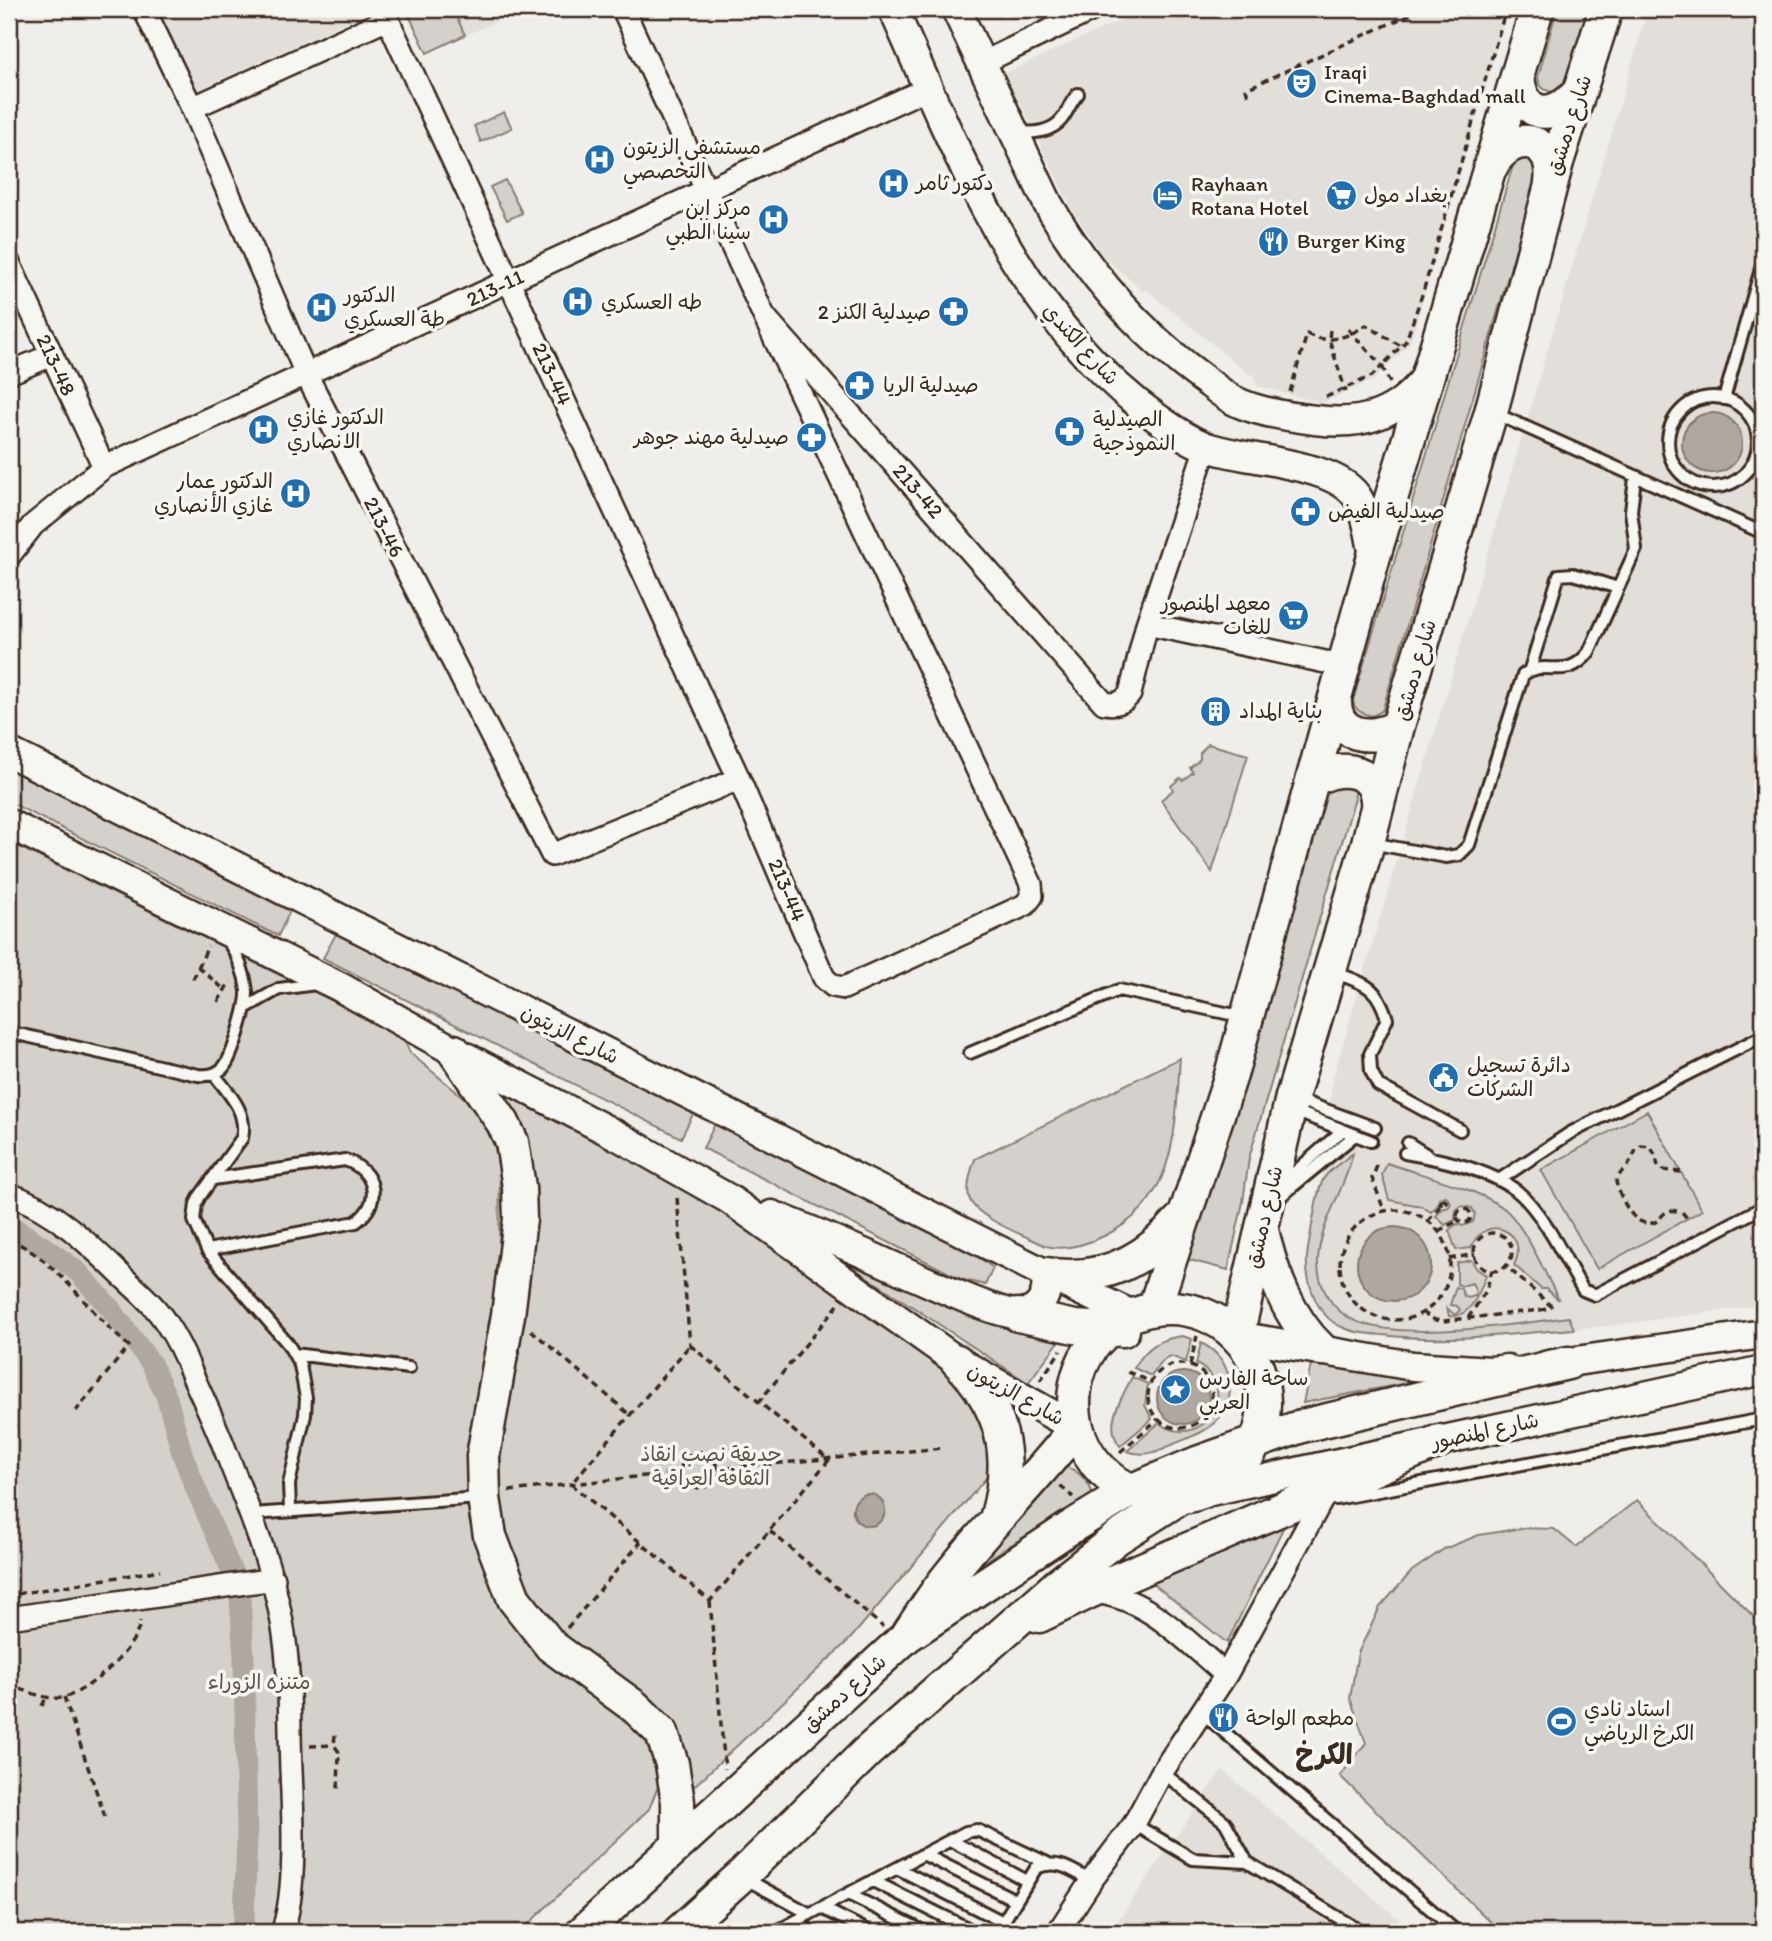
<svg xmlns="http://www.w3.org/2000/svg" width="1772" height="1941" font-family="Itim,'Playpen Sans Arabic',sans-serif">
	<rect width="100%" height="100%" fill="#efeeea"/>
	<filter id="ink" filterUnits="userSpaceOnUse"><feTurbulence type="fractalNoise" baseFrequency=".0143" numOctaves="2"/><feDisplacementMap in="SourceGraphic" scale="14" xChannelSelector="R" yChannelSelector="G"/><feConvolveMatrix kernelMatrix="1 2 1 2 8 2 1 2 1" color-interpolation-filters="sRGB"/></filter>
	<g filter="url(#ink)">
		<path fill="#e2dfdb" d="M158 9H365L367 13 196 91Z
			M406 9H513L515 13 427 53Z
			M1145 9H1508L1410 343 1374 380 1322 403 1257 386 1252 373 1250 375 1145 289 1143 291 1104 257 1072 209 1005 73Z
			M1648 9H1763V1305L1609 1326 1445 1339 1364 1333 1340 1327 1326 1316 1316 1300 1308 1277 1307 1253 1322 1180 1332 1081Z
			M1222 1770 1414 1932H1110Z"/>
		<path fill="#d4d1cc" stroke="#887e75" stroke-width="2" d="M406 9H453L465 35 427 53Z
			M1557 9H1587L1565 86 1555 92C1545 91 1539 88 1538 77Z
			M504 112 512 128 481 142 474 126Z
			M1528 153 1539 169 1384 705 1382 711 1372 716C1362 713 1354 711 1353 700L1514 162Z
			M505 180 522 213 507 220 490 187Z
			M1208 744 1248 755 1212 872 1161 800 1173 790 1171 786 1180 778 1183 780 1193 772 1190 768 1200 759V753Z
			M9 769 290 911 278 936 9 802Z
			M1336 780 1354 789 1355 798 1249 1158 1243 1202 1228 1270 1182 1258 1216 1173 1328 787Z
			M9 842 402 1035 410 1053 470 1103 484 1123 500 1159 499 1270 474 1453 469 1520 491 1588 526 1638 650 1735 661 1779 649 1809 520 1932H9Z
			M336 934 694 1112 681 1138 323 958Z
			M1180 1058C1175 1128 1178 1201 1104 1236 1087 1244 1065 1251 1046 1246 1028 1237 973 1217 969 1197 966 1185 971 1170 975 1159Z
			M490 1082 508 1087 693 1193 818 1274 967 1387 986 1415 992 1471 851 1638 689 1791 666 1718 648 1697 632 1689 551 1625 525 1587 501 1532 493 1474 520 1308Z
			M1647 1111 1702 1210 1597 1269 1541 1170Z
			M716 1122 969 1250 993 1268 985 1285 961 1279 703 1148Z
			M1353 1153C1345 1190 1320 1222 1318 1260 1317 1281 1328 1304 1346 1316 1390 1345 1517 1324 1569 1317L1574 1329C1511 1334 1447 1343 1383 1335 1370 1334 1354 1333 1342 1327 1315 1316 1303 1276 1308 1249 1311 1233 1316 1195 1322 1182 1326 1171 1344 1161 1353 1153Z
			M1387 1163C1418 1174 1484 1190 1507 1211 1526 1229 1546 1275 1559 1300L1546 1289H1541L1514 1265C1531 1232 1485 1211 1471 1248L1456 1250 1449 1230 1457 1224 1463 1226 1473 1222 1475 1214 1472 1208 1461 1206 1456 1210 1455 1220 1445 1225 1436 1216 1442 1209 1449 1207 1451 1203 1446 1196 1439 1198 1438 1205 1431 1212 1421 1206 1389 1200 1382 1175Z
			M849 1257 1063 1336 1028 1383 846 1263Z
			M1471 1260 1477 1269 1486 1275C1480 1291 1471 1319 1449 1316L1447 1308 1455 1315 1460 1310 1457 1306 1450 1305 1456 1287 1461 1289 1464 1296 1468 1298 1475 1296 1476 1292 1472 1283 1462 1286 1457 1284V1263Z
			M1182 1336 1192 1339 1186 1362 1170 1356C1161 1360 1158 1369 1151 1376L1134 1368C1146 1348 1158 1339 1182 1336Z
			M1201 1343C1233 1358 1241 1400 1213 1424 1203 1434 1187 1438 1174 1444 1158 1451 1145 1458 1127 1451L1159 1423C1202 1454 1244 1388 1196 1364Z
			M1311 1364 1423 1378 1422 1380 1303 1403Z
			M1132 1377 1148 1384 1145 1405 1152 1419 1120 1446C1103 1424 1122 1398 1132 1377Z
			M1064 1467C1076 1468 1091 1482 1092 1495L977 1566Z
			M1637 1500 1763 1626V1932H1501L1340 1776 1366 1743 1350 1698 1358 1653 1380 1607 1412 1571 1444 1549 1479 1535 1522 1528 1554 1529 1576 1547Z
			M1285 1524 1227 1643 1150 1581Z"/>
		<path fill="#afa8a1" stroke="#81766d" stroke-width="2" d="M1682 443a30 30 0 1 1 60 0a30 30 0 1 1-60 0Z
			M1357 1264a37 37 0 1 1 74 0a37 37 0 1 1-74 0Z
			M1157 1398a26 26 0 1 1 52 0a26 26 0 1 1-52 0Z
			M853 1510a16 16 0 1 1 32 0a16 16 0 1 1-32 0Z"/>
		<g fill="none" stroke-linecap="round" stroke-linejoin="round">
			<path stroke="#afa8a1" stroke-width="21" d="M9 1225 47 1249 78 1272 111 1309 152 1365 167 1398 182 1453 195 1487 234 1576
				M240 1598 244 1658 247 1838 244 1918 240 1932"/>
			<defs>
				<path id="lane" d="M1019 131C1032 135 1053 131 1062 119 1068 111 1071 101 1078 94
					M1668 442a45 45 0 1 1 90 0a45 45 0 1 1-90 0Z
					M1724 399 1763 262
					M1494 413 1763 533
					M1530 669 1559 575 1573 574 1618 588
					M1371 843 1446 857 1459 855 1469 845 1523 675C1546 657 1565 683 1589 652L1636 549 1631 511 1635 478
					M1333 972C1365 984 1377 985 1387 1019L1370 1054 1371 1071 1378 1085 1460 1130
					M247 1007 279 989 316 984
					M9 1032 198 1075C207 1076 216 1075 223 1068 232 1059 248 1005 247 991 245 972 238 956 228 941
					M970 1053 1119 990 1244 1017
					M214 1074C229 1094 248 1112 242 1138L200 1196 196 1204 194 1220 207 1250 288 1344 300 1365 306 1398 305 1415 289 1484 290 1510
					M1296 1099 1375 1128
					M1292 1110 1371 1141
					M1408 1143 1427 1155
					M1405 1153C1440 1159 1488 1169 1517 1191 1543 1212 1566 1261 1583 1290L1595 1295 1763 1207
					M1499 1180 1570 1133 1763 1036
					M1279 1186 1343 1130
					M1275 1201 1355 1135
					M207 1250 356 1222C383 1202 376 1171 345 1160L213 1179
					M294 1354 409 1368
					M1336 1499 1763 1419
					M252 1514 480 1498
					M1201 1712 1457 1932
					M1162 1772 1225 1822 1247 1862
					M1134 1824 1193 1859 1247 1862 1362 1932
					M950 1840 1027 1881
					M923 1854 1015 1900
					M897 1868 1003 1922
					M746 1879 810 1914
					M873 1881 975 1932
					M848 1894 925 1932
					M822 1908 870 1932
					M795 1923 814 1932
					M775 1932 966 1832 977 1830 1047 1863
					M997 1932 1036 1868C1058 1858 1073 1871 1091 1881"/>
				<path id="street" d="M144 9 192 108 306 374 552 855 739 779
					M383 9 739 779 824 978 833 986 844 988 1025 905 1032 896 1031 884 764 316
					M623 9 764 316 1104 703C1116 705 1123 703 1130 694L1147 624 1206 447
					M982 63 1094 9
					M192 108 388 19
					M9 263 104 467
					M9 373 52 355
					M9 556 33 525 104 467 928 88
					M1147 624 1344 666
					M9 1194C55 1210 88 1243 123 1277 138 1291 155 1305 166 1323 177 1339 185 1356 192 1374 204 1401 216 1425 226 1452 248 1508 271 1562 282 1622 291 1671 289 1720 291 1770 293 1812 297 1894 282 1932
					M1090 1592C1146 1595 1185 1640 1226 1675
					M9 1618 274 1579
					M1058 1932 1091 1881 1134 1824 1162 1772 1226 1675 1329 1487"/>
				<path id="secondary" d="M893 9C959 156 1020 320 1157 418 1171 428 1191 442 1207 447 1246 461 1339 462 1359 500 1368 516 1370 537 1374 556
					M956 9 1048 204C1087 272 1138 331 1202 378 1212 385 1222 394 1233 400 1255 412 1290 417 1315 420 1364 426 1397 415 1427 376
					M9 752 1046 1274 1132 1315
					M9 824 340 987 454 1051 618 1136 729 1199 957 1361 1076 1428
					M772 1215C815 1232 858 1250 901 1270 925 1280 998 1316 1021 1314 1042 1312 1049 1292 1046 1274
					M1237 1336 1413 1366 1491 1371 1507 1369
					M1548 1365 1763 1334
					M1206 1492 1763 1370"/>
				<path id="primary" d="M1518 72C1519 117 1551 124 1579 92
					M1491 167C1512 127 1557 137 1551 182
					M1335 699C1333 737 1372 742 1398 726
					M1312 782C1333 764 1376 766 1377 801
					M454 1051 503 1123 512 1142 519 1187 520 1219 508 1315 483 1456 484 1498 490 1536 514 1599 551 1646 635 1707 662 1733 672 1764 678 1802V1843
					M1262 1230C1271 1272 1289 1319 1321 1349
					M1046 1274C1100 1283 1145 1261 1179 1221
					M1074 1403a95 95 0 1 1 190 0a95 95 0 1 1-190 0Z
					M1154 1309 1231 1075 1374 556 1537 9
					M1018 1315 1075 1327 1123 1330
					M1237 1336 1292 1097 1368 843 1398 726 1491 412 1557 162 1606 9
					M957 1361C1003 1407 1015 1456 996 1519
					M1039 1616 1089 1592 1439 1441
					M907 1636 1068 1529 1130 1491 1197 1463 1302 1426 1568 1363
					M583 1932 907 1636C918 1620 928 1603 940 1587 982 1531 1033 1483 1076 1428
					M679 1932 741 1876 867 1752 1060 1583 1117 1538 1178 1499"/>
			</defs>
			<use href="#lane" stroke="#3b2a1e" stroke-width="16"/>
			<use href="#street" stroke="#3b2a1e" stroke-width="26"/>
			<use href="#secondary" stroke="#3b2a1e" stroke-width="33"/>
			<use href="#primary" stroke="#3b2a1e" stroke-width="37"/>
			<path stroke="#3b2a1e" stroke-width="3.5" stroke-dasharray="7 5" stroke-linecap="butt" d="M1248 95 1246 89 1422 9
				M1330 330 1329 339 1346 392
				M1390 383 1382 366 1406 341 1423 292 1506 9
				M1290 392 1307 334C1327 345 1349 337 1366 325L1401 346
				M1326 397 1372 376 1382 366 1347 328
				M198 967 225 990
				M193 979 208 946
				M218 1002 230 981
				M1377 1166 1372 1178 1384 1210
				M1681 1172 1663 1170 1658 1166C1655 1155 1655 1146 1641 1146 1633 1151 1635 1154 1631 1161 1626 1169 1619 1172 1616 1182 1620 1196 1632 1227 1652 1223 1664 1221 1660 1206 1682 1212L1687 1218
				M677 1198 690 1345
				M1443 1199 1447 1202 1443 1206 1440 1203Z
				M1457 1216a7 7 0 1 1 14 0a7 7 0 1 1-14 0Z
				M1340 1265a55 55 0 1 1 110 0a55 55 0 1 1-110 0Z
				M1428 1221 1441 1205
				M1438 1231 1460 1220
				M1474 1252a19 19 0 1 1 38 0a19 19 0 1 1-38 0Z
				M9 1239C59 1261 88 1312 129 1346L76 1411
				M1449 1259 1475 1254
				M1422 1312 1435 1320 1443 1321 1549 1309 1551 1306 1506 1266
				M1468 1318 1486 1291 1492 1270
				M531 1330 630 1415
				M690 1345 829 1460 710 1601 571 1484Z
				M1148 1396a32 32 0 1 1 64 0a32 32 0 1 1-64 0Z
				M1190 1365 1197 1336
				M1128 1372 1152 1382
				M1040 1381 1061 1350
				M758 1403 838 1305
				M681 1470a18 18 0 1 1 36 0a18 18 0 1 1-36 0Z
				M1120 1452 1158 1419
				M717 1469 943 1448
				M1060 1486 1073 1497
				M509 1491 681 1472
				M770 1531 883 1627
				M17 1594 160 1570
				M710 1601 725 1769
				M567 1628 641 1542
				M9 1684C24 1690 45 1700 61 1698 87 1694 139 1647 140 1621
				M64 1697 105 1817
				M42 1706 47 1696
				M335 1735 334 1745 339 1752 338 1792
				M310 1746 333 1745"/>
			<use href="#lane" stroke="#f6f6f2" stroke-width="10"/>
			<use href="#street" stroke="#f6f6f2" stroke-width="21"/>
			<use href="#secondary" stroke="#f6f6f2" stroke-width="28"/>
			<use href="#primary" stroke="#f6f6f2" stroke-width="32"/>
		</g>
	</g>
	<defs>
		<symbol id="theatre-disc" viewBox="-11 -11 22 22"><circle r="9.5" fill="#1f6fb2" stroke="#f6f6f2"/><path d="M-5-5.5Q0-4 5-5.5V0Q5 5 0 6Q-5 5-5 0ZM-3.3-2.5H-1v1.5H-3.3ZM1-2.5H3.3v1.5H1ZM-2.8 1Q0 5.5 2.8 1Z" fill="#fff"/></symbol>
		<symbol id="hospital-disc" viewBox="-11 -11 22 22"><circle r="9.5" fill="#1f6fb2" stroke="#f6f6f2"/><path d="M-5-5h3v3.5h4V-5h3V5h-3V1.5h-4V5h-3Z" fill="#fff"/></symbol>
		<symbol id="supermarket-disc" viewBox="-11 -11 22 22"><circle r="9.5" fill="#1f6fb2" stroke="#f6f6f2"/><path d="M-6-5.5h2.5l.6 2H6L4.5 2H-2.5L-4.4-4H-6ZM-1.5 3.2a1.3 1.3 0 1 0 .1 0ZM3 3.2a1.3 1.3 0 1 0 .1 0Z" fill="#fff"/></symbol>
		<symbol id="hotel-disc" viewBox="-11 -11 22 22"><circle r="9.5" fill="#1f6fb2" stroke="#f6f6f2"/><path d="M-6-4.5h1.5V1H6V5H4.5V3h-9V5H-6ZM-4 0a1.8 1.8 0 1 1 3.6 0ZM.5 0V-2.5h3Q6-2.5 6 0Z" fill="#fff"/></symbol>
		<symbol id="restaurant-disc" viewBox="-11 -11 22 22"><circle r="9.5" fill="#1f6fb2" stroke="#f6f6f2"/><path d="M-5-6h1v4h1v-4h1v4h1v-4h1v5L-1.5 .5V6h-2V.5L-5-1ZM5-6V6H3V1.5H1.5Q1.5-4 5-6Z" fill="#fff"/></symbol>
		<symbol id="pharmacy-disc" viewBox="-11 -11 22 22"><circle r="9.5" fill="#1f6fb2" stroke="#f6f6f2"/><path d="M-2-6h4v4h4v4h-4v4h-4v-4h-4v-4h4Z" fill="#fff"/></symbol>
		<symbol id="building-disc" viewBox="-11 -11 22 22"><circle r="9.5" fill="#1f6fb2" stroke="#f6f6f2"/><path d="M-4-6H4V6H1V3H-1V6H-4ZM-2.5-4.3h1.7v1.8h-1.7ZM.8-4.3h1.7v1.8H.8ZM-2.5-1h1.7V.8h-1.7ZM.8-1h1.7V.8H.8Z" fill="#fff"/></symbol>
		<symbol id="civic-disc" viewBox="-11 -11 22 22"><circle r="9.5" fill="#1f6fb2" stroke="#f6f6f2"/><path d="M-.6-6.5H3V-4.5H.6V-3L4-1V1h2V6H-6V1h2V-1L-.6-3ZM-1.2 2.5V6h2.4V2.5Z" fill="#fff"/></symbol>
		<symbol id="sight-disc" viewBox="-11 -11 22 22"><circle r="9.5" fill="#1f6fb2" stroke="#f6f6f2"/><path d="M0-6L1.8-2.2L6-1.7L2.9 1.2L3.7 5.4L0 3.3L-3.7 5.4L-2.9 1.2L-6-1.7L-1.8-2.2Z" fill="#fff"/></symbol>
		<symbol id="stadium-disc" viewBox="-11 -11 22 22"><circle r="9.5" fill="#1f6fb2" stroke="#f6f6f2"/><path d="M0-5a6.5 5 0 1 0 0 10a6.5 5 0 1 0 0-10ZM-3.5-1.8h7v3.6h-7Z" fill="#fff"/></symbol>
	</defs>
	<g fill-rule="evenodd">
		<use href="#theatre-disc" x="1284" y="66" width="35" height="35"/>
		<use href="#hospital-disc" x="582" y="142" width="35" height="35"/>
		<use href="#hospital-disc" x="876" y="166" width="35" height="35"/>
		<use href="#supermarket-disc" x="1324" y="178" width="35" height="35"/>
		<use href="#hotel-disc" x="1150" y="178" width="35" height="35"/>
		<use href="#hospital-disc" x="756" y="202" width="35" height="35"/>
		<use href="#restaurant-disc" x="1256" y="224" width="35" height="35"/>
		<use href="#hospital-disc" x="560" y="284" width="35" height="35"/>
		<use href="#hospital-disc" x="304" y="290" width="35" height="35"/>
		<use href="#pharmacy-disc" x="936" y="294" width="35" height="35"/>
		<use href="#pharmacy-disc" x="842" y="368" width="35" height="35"/>
		<use href="#hospital-disc" x="246" y="412" width="35" height="35"/>
		<use href="#pharmacy-disc" x="1052" y="414" width="35" height="35"/>
		<use href="#pharmacy-disc" x="794" y="420" width="35" height="35"/>
		<use href="#hospital-disc" x="278" y="476" width="35" height="35"/>
		<use href="#pharmacy-disc" x="1288" y="494" width="35" height="35"/>
		<use href="#supermarket-disc" x="1276" y="598" width="35" height="35"/>
		<use href="#building-disc" x="1198" y="694" width="35" height="35"/>
		<use href="#civic-disc" x="1426" y="1060" width="35" height="35"/>
		<use href="#sight-disc" x="1158" y="1372" width="35" height="35"/>
		<use href="#restaurant-disc" x="1206" y="1700" width="35" height="35"/>
		<use href="#stadium-disc" x="1544" y="1704" width="35" height="35"/>
	</g>
	<g text-anchor="middle" stroke-width="7" stroke-linejoin="round" paint-order="stroke">
		<g font-size="21" fill="#3b2a1e" stroke="#f6f6f2" text-anchor="start">
			<text x="1324" y="79">Iraqi<tspan x="1324" dy="24">Cinema-Baghdad mall</tspan></text>
			<text x="623" y="154">مستشفى الزيتون<tspan x="623" dy="24">التخصصي</tspan></text>
			<text x="916" y="190">دكتور ثامر</text>
			<text x="1191" y="191">Rayhaan<tspan x="1191" dy="24">Rotana Hotel</tspan></text>
			<text x="1364" y="202">بغداد مول</text>
			<text x="751" y="215" text-anchor="end">مركز ابن<tspan x="751" dy="24">سينا الطبي</tspan></text>
			<text x="1297" y="248">Burger King</text>
			<text x="344" y="302">الدكتور<tspan x="344" dy="24">طة العسكري</tspan></text>
			<text x="601" y="309">طه العسكري</text>
			<text x="931" y="319" text-anchor="end">صيدلية الكنز 2</text>
			<text x="883" y="392">صيدلية الريا</text>
			<text x="287" y="424">الدكتور غازي<tspan x="287" dy="24">الانصاري</tspan></text>
			<text x="1093" y="426">الصيدلية<tspan x="1093" dy="24">النموذجية</tspan></text>
			<text x="789" y="444" text-anchor="end">صيدلية مهند جوهر</text>
			<text x="273" y="488" text-anchor="end">الدكتور عمار<tspan x="273" dy="24">غازي الأنصاري</tspan></text>
			<text x="1328" y="518">صيدلية الفيض</text>
			<text x="1271" y="610" text-anchor="end">معهد المنصور<tspan x="1271" dy="24">للغات</tspan></text>
			<text x="1239" y="718">بناية المداد</text>
			<text x="1467" y="1072">دائرة تسجيل<tspan x="1467" dy="24">الشركات</tspan></text>
			<text x="1199" y="1385">ساحة الفارس<tspan x="1199" dy="24">العربي</tspan></text>
			<text x="1584" y="1716">استاد نادي<tspan x="1584" dy="24">الكرخ الرياضي</tspan></text>
			<text x="1246" y="1725">مطعم الواحة</text>
		</g>
		<g font-size="21" fill="#3b2a1e" stroke="#f6f6f2">
			<text transform="translate(1569 125) rotate(-72)" y="7">شارع دمشق</text>
			<text transform="translate(495 288) rotate(-25)" y="7">213-11</text>
			<text transform="translate(1081 344) rotate(48)" y="7">شارع الكندي</text>
			<text transform="translate(56 365) rotate(65)" y="7">213-48</text>
			<text transform="translate(552 374) rotate(65)" y="7">213-44</text>
			<text transform="translate(918 491) rotate(49)" y="7">213-42</text>
			<text transform="translate(384 527) rotate(63)" y="7">213-46</text>
			<text transform="translate(1415 670) rotate(-74)" y="7">شارع دمشق</text>
			<text transform="translate(787 890) rotate(67)" y="7">213-44</text>
			<text transform="translate(570 1034) rotate(27)" y="7">شارع الزيتون</text>
			<text transform="translate(1264 1217) rotate(-77)" y="7">شارع دمشق</text>
			<text transform="translate(1016 1394) rotate(29)" y="7">شارع الزيتون</text>
			<text transform="translate(1485 1431) rotate(-12)" y="7">شارع المنصور</text>
			<text transform="translate(844 1693) rotate(-42)" y="7">شارع دمشق</text>
		</g>
		<g font-size="21" fill="#61544a" stroke="#f6f6f2">
			<text x="711" y="1461">حديقة نصب انقاذ<tspan x="711" dy="24">الثقافة العراقية</tspan></text>
			<text x="259" y="1689">متنزه الزوراء</text>
		</g>
		<g font-size="28" font-weight="bold" fill="#3b2a1e" stroke="#f6f6f2">
			<text x="1324" y="1764">الكرخ</text>
		</g>
	</g>
	<rect width="1772" height="1941" fill="none" stroke="#f6f6f2" stroke-width="35"/>
	<rect x="18" y="18" width="1737" height="1906" fill="none" stroke="#3b2a1e" stroke-width="2.5" filter="url(#ink)"/>
</svg>
